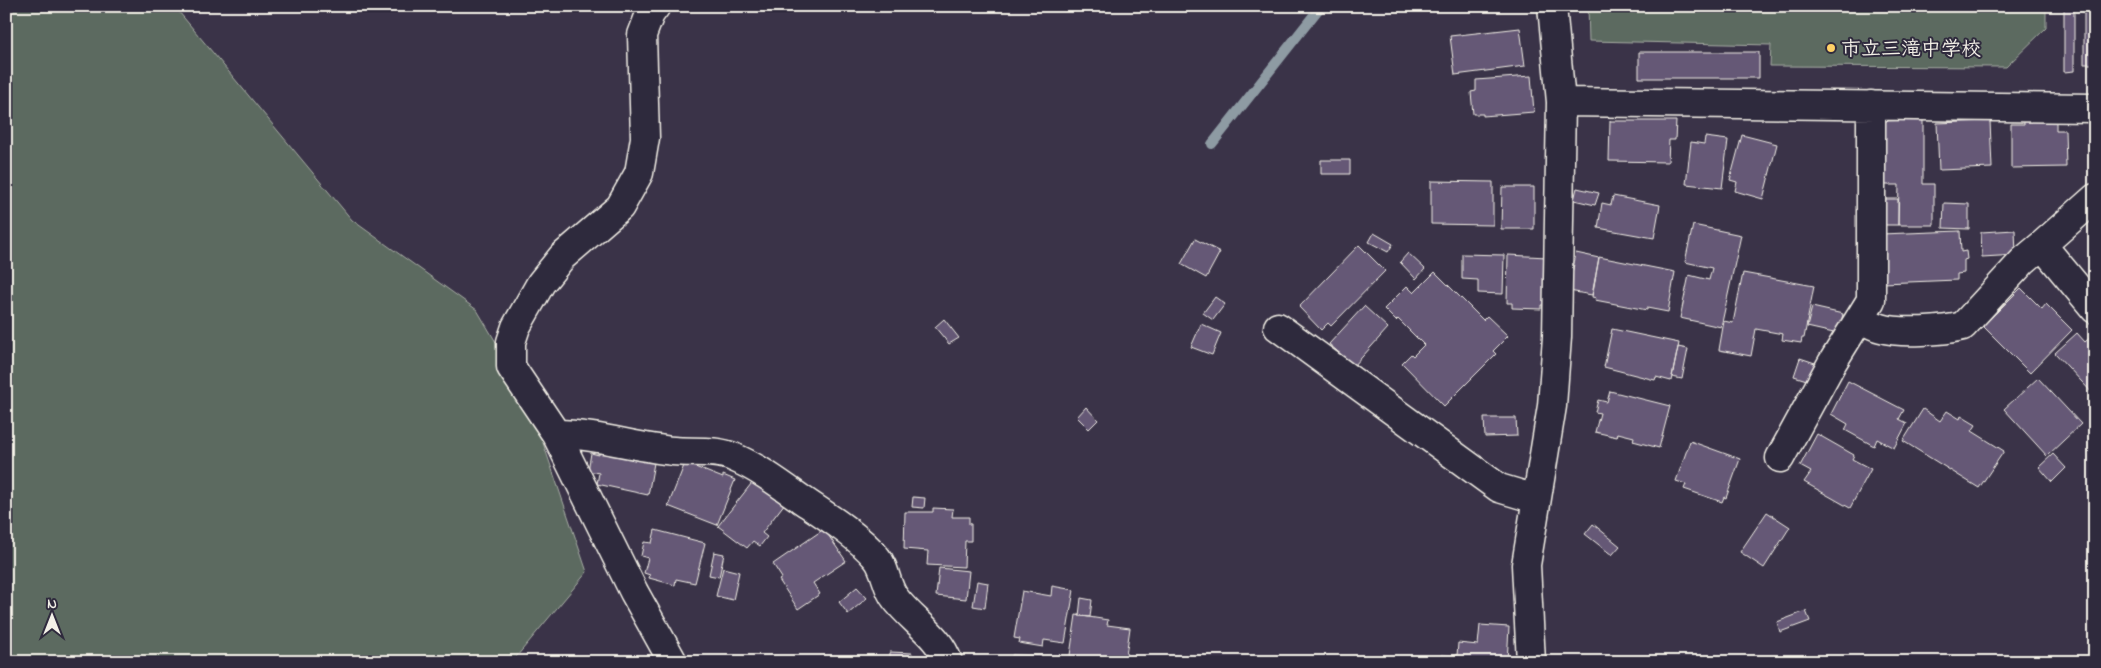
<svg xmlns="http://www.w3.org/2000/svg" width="2101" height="668" font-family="'Indie Flower','Klee One',sans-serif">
	<rect width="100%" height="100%" fill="#3a3348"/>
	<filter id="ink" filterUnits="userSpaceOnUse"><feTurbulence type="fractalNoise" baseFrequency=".02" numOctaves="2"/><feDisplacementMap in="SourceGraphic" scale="10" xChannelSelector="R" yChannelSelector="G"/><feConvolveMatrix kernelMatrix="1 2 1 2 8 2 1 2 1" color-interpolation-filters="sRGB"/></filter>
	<g filter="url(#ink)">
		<path fill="#5b6a61" stroke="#a8aea4" d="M6 6H174L352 220 477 310 526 393 587 572 512 662H6Z
			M1588 6H2046V28L2006 67 1770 66 1771 45 1589 41Z"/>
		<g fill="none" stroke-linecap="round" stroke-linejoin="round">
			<path stroke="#8e9ba3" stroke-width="10" d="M1212 144 1321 6"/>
		</g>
		<path fill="#655976" stroke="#f4f1e8" d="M2064 6H2074V71L2064 72Z
			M2084 6H2095V64H2084Z
			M1520 28 1525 66 1455 75 1450 36Z
			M1639 52H1759V78H1639Z
			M1531 76 1534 112 1483 116V114H1473L1471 92 1476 91V80Z
			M2024 118H2056V130H2065L2066 167 2011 168V124H2024Z
			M1923 120V184H1934V225H1898L1899 185H1880V121Z
			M1610 121H1676L1675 140H1669L1668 162 1609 161Z
			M1990 121 1992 168 1939 170 1937 123Z
			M1742 135 1777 144 1763 199 1735 191 1737 182 1730 180Z
			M1705 137 1728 140 1722 188 1686 184 1691 142 1704 144Z
			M1321 160H1350V174H1321Z
			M1431 181 1493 182V225L1431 224Z
			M1502 187H1534V229H1501Z
			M1577 188 1599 193 1595 205 1574 200Z
			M1613 196 1660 205 1654 238 1598 228 1602 203 1611 205Z
			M1880 199H1898V225H1880Z
			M1944 203 1969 204V229L1943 228Z
			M1693 225 1741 235 1721 327 1680 318 1689 275 1709 280 1712 268 1685 262Z
			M2015 230 2016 255 1982 257 1981 232Z
			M1960 231 1961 252 1966 251 1967 259 1964 260V273L1957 274V280L1883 283 1881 234Z
			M1374 233 1393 244 1388 252 1369 242Z
			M1195 239 1220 252 1206 278 1181 264Z
			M1359 245 1385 271 1331 326 1328 323 1321 330 1299 307Z
			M1408 253 1425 269 1416 279 1400 262Z
			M1576 253 1599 258 1592 295 1569 291Z
			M1462 254 1504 255 1503 294 1478 293V280L1462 279Z
			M1508 255 1547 257 1545 305H1541V309L1512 308V303H1507Z
			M1599 257 1675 272 1668 312 1647 308V310L1595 300 1596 298 1592 297Z
			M1435 272 1483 320 1487 316 1508 336 1493 351 1496 354 1444 406 1402 363 1411 354 1413 356 1424 345 1398 319 1396 321 1384 309 1407 286 1414 293Z
			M1743 273 1814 286 1804 338H1802L1801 343 1782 340 1783 334 1756 329 1751 356 1719 350 1724 321 1733 323Z
			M2021 288 2042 309 2046 304 2072 330 2030 373 1983 326Z
			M1215 297 1225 304 1213 320 1203 313Z
			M1364 306 1388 328 1354 366 1329 344Z
			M1812 307 1843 314 1838 334 1807 327Z
			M944 319 959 338 949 344 935 327Z
			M1201 324 1221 333 1212 355 1191 347Z
			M1612 329 1679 343 1671 381 1656 377 1655 380 1604 367Z
			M2077 333 2085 342 2095 333V396L2055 353Z
			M1678 347 1688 349 1682 379 1672 377Z
			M1800 358 1818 364 1813 382 1794 376Z
			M2038 378 2081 424 2047 456 2004 409Z
			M1848 381 1904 410 1899 419 1907 423 1894 448 1877 439 1874 446 1845 430 1848 424 1831 414Z
			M1610 391 1670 406 1659 448 1633 441 1634 437 1618 433 1617 437 1595 432 1600 413 1595 412 1598 400 1607 402Z
			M1086 407 1098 420 1089 429 1077 417Z
			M1923 409 1940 421 1947 411 1960 419 1961 416 1976 425 1972 431 2004 451 1979 488 1903 441Z
			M1484 418H1516L1517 436 1485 437Z
			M1817 434 1854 455 1852 459 1871 469 1850 508 1804 482 1811 472 1800 466Z
			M1690 441 1740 459 1726 498 1724 497 1722 502 1684 489 1686 484 1676 481Z
			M599 452 654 463 648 495 597 484 599 473 588 471 591 453 599 455Z
			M2053 454 2066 468 2052 482 2039 467Z
			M685 463 723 478V475L735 480 717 525 668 506Z
			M755 479 785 503 762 533 767 537 760 546 753 541 747 548 718 526Z
			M913 497 925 498 924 508 912 507Z
			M933 508 953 509 952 517H969V524H971V541H965L964 567 927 565 928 551 904 549 905 512H933Z
			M1767 512 1790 527 1764 568 1740 552Z
			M1593 524 1620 546 1612 555 1585 534Z
			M824 529 846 561 813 583 820 594 798 609 779 580 782 578 773 564Z
			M655 530 705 543 695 583 676 579 675 585 649 578 650 575 644 573 648 558 641 556 644 542 652 543Z
			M714 552 724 554 719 577 709 575Z
			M723 568 739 572 733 600 716 596Z
			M939 568 969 571 966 599 936 596Z
			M977 581 988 583 985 608 973 606Z
			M1052 586 1074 590 1065 643 1044 640 1043 647 1019 643 1020 639 1014 638 1022 591 1051 596Z
			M857 587 867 598 848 614 839 602Z
			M1081 598 1092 600 1090 617 1079 616Z
			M1806 611 1810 621 1780 632 1777 622Z
			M1076 615 1108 620 1107 625 1130 628 1125 662H1069Z
			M1480 625 1509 627 1507 662H1441V655L1457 656 1458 643 1478 645Z
			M890 652 912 653V662H890Z
			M1012 655 1041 656 1040 662H1012Z"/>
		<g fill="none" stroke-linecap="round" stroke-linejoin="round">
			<defs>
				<path id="street" d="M656 6 650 14 642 35 645 138 639 173 620 207 562 257 541 283 516 327 511 342V367L556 434 634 592 673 662
					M1561 102 2095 108
					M2095 198 2042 245 2095 309
					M1860 318C1867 322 1873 326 1881 328 1900 334 1944 331 1963 326L2023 261 2042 245
					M1278 327 1499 488 1536 499
					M556 434C596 434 634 447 673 451 692 453 715 449 733 457 757 467 780 484 801 499 825 515 857 535 876 557 886 568 886 587 895 598 911 620 940 636 948 662
					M1780 458 1832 363 1871 300V105
					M1531 662 1526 565 1552 406 1557 337 1561 102 1552 6"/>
			</defs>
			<use href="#street" stroke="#f4f1e8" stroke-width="31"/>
			<use href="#street" stroke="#2f2a3d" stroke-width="28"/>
		</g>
	</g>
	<circle fill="#ffd166" stroke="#2f2a3d" stroke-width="2" cx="1831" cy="48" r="5"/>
	<g text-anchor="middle" stroke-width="4" stroke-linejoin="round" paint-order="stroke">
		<g font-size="20" font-weight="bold" fill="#f4f1e8" stroke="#2f2a3d" text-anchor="start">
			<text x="1841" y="55">市立三滝中学校</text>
		</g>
	</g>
	<rect width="2101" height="668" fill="none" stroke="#2f2a3d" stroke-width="25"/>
	<rect x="12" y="12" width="2076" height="643" fill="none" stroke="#f4f1e8" stroke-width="2" filter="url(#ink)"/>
	<g transform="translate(52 616)" stroke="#2f2a3d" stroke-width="4" paint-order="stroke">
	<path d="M0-4L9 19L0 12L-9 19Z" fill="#f4f1e8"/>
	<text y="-8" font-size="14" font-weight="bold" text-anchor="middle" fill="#f4f1e8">N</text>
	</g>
</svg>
